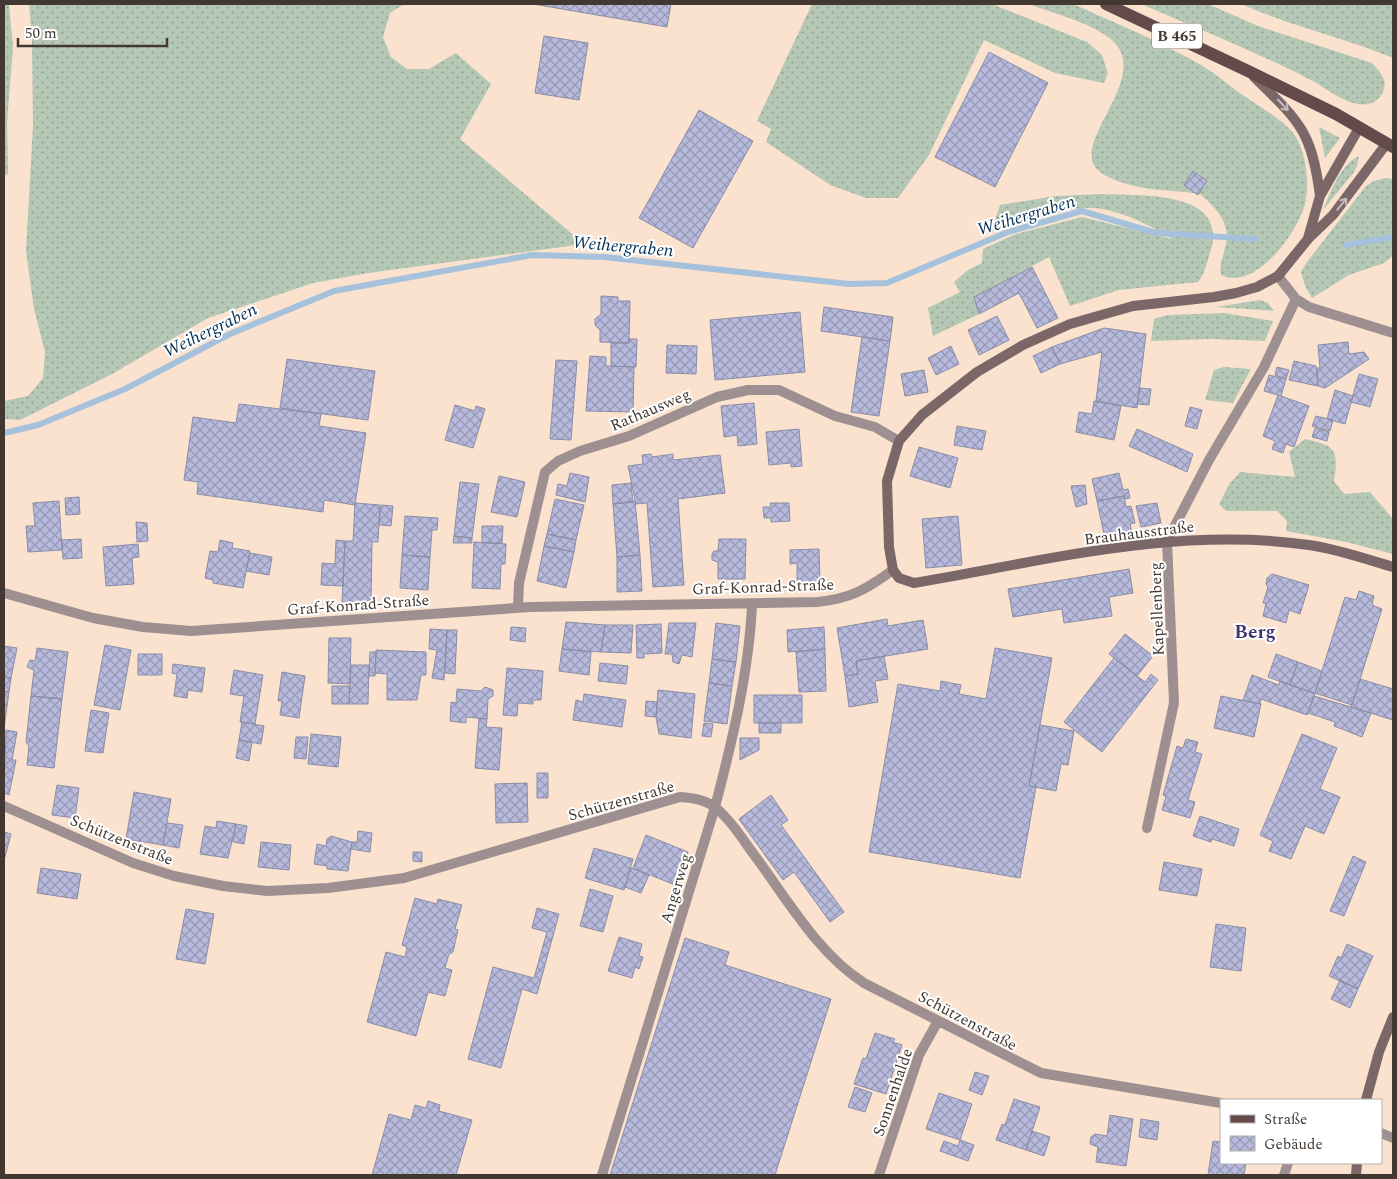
<svg xmlns="http://www.w3.org/2000/svg" width="1397" height="1179" font-family="Spectral,serif">
	<defs>
		<pattern id="grass-dots" width="8" height="8" patternUnits="userSpaceOnUse" patternTransform="scale(1.25)"><rect width="8" height="8" fill="#b5c7b5"/><path d="M2 2h.1M6 6h.1" fill="none" stroke="#95a394" stroke-width="1.8" stroke-linecap="round"/></pattern>
		<pattern id="building-cross-hatch" width="8" height="8" patternUnits="userSpaceOnUse" patternTransform="scale(1.25)"><rect width="8" height="8" fill="#b7badd"/><path d="M0 0l8 8M0 8l8-8" fill="none" stroke="#9698b4"/></pattern>
	</defs>
	<rect width="100%" height="100%" fill="#fae2ce"/>
	<path fill="url(#grass-dots)" d="M4 4H9L13 47 7 122 8 174 4 176Z
		M29 4H404L390 13 383 37 391 57 407 69H429L456 53 491 84 460 139 584 244 368 273 313 283 208 318 112 374 20 420 4 419V401L28 396 43 378 45 352 34 309 26 251 33 126 32 38Z
		M812 4H992L1087 42 1102 55 1108 73 1104 83 1055 73 984 40 929 155 898 198H866L830 185 766 142 771 129 757 121Z
		M1029 4C1042 4 1057 1 1070 4 1081 6 1092 13 1102 17 1135 31 1169 47 1201 65 1218 75 1233 89 1250 100 1267 112 1292 124 1300 145 1307 163 1309 186 1305 204 1298 232 1255 292 1221 275 1219 264 1223 258 1225 248 1232 223 1216 208 1199 193L1207 181 1194 171 1184 185 1195 193C1166 190 1129 190 1103 174 1060 148 1155 80 1112 40 1093 23 1052 13 1029 4Z
		M1141 4H1208L1258 26 1372 63C1379 71 1387 78 1384 89 1380 102 1369 106 1357 104 1340 101 1324 86 1309 79 1254 51 1197 28 1141 4Z
		M1241 4H1393V58C1343 37 1290 26 1241 4Z
		M1319 127 1340 138 1325 158Z
		M1359 156 1357 166 1354 172 1323 210C1332 190 1339 166 1359 156Z
		M1385 178 1393 179V256L1384 263 1349 275 1312 298 1305 286 1301 272 1307 262 1366 186 1374 181Z
		M1101 194C1138 196 1228 189 1211 250 1207 262 1205 273 1198 282L1119 290 1070 306 1049 257 975 297 979 314 933 336 928 308 960 292 954 282 968 270 982 263 983 249 1016 234 1082 217 1172 239C1151 225 1111 206 1085 208 1055 210 1020 223 991 232L1000 205 1056 196Z
		M1260 300 1268 303 1274 311 1216 307Z
		M1224 313 1273 321 1265 341 1210 339 1151 341 1154 319 1167 315Z
		M1224 367 1251 369 1233 403 1205 400 1214 370Z
		M1305 439C1335 446 1339 448 1334 481L1344 494 1370 492 1393 519V554L1346 542 1286 531 1287 521 1277 511H1226L1219 504 1230 483 1240 472 1295 477 1289 452Z"/>
	<g fill="none" stroke-linecap="round" stroke-linejoin="round">
		<path stroke="#a5c1dc" stroke-width="6" d="M1346 245 1393 237
			M4 433 38 425 125 389 230 334 334 291 532 255 604 257 849 284 887 283 1008 232 1082 211 1156 233 1256 239"/>
	</g>
	<path fill="url(#building-cross-hatch)" stroke="#8b8da6" d="M533 4H671L667 27Z
		M544 36 588 43 579 100 535 93Z
		M989 52 1048 83 995 187 935 157Z
		M699 110 753 141 693 248 639 218Z
		M1193 171 1207 181 1198 195 1184 185Z
		M1032 267 1058 318 1037 328 1019 293 979 314 974 297Z
		M601 296 618 297V301H630L629 343 600 342V330L595 325V319L601 314Z
		M824 307 893 317 890 341 821 331Z
		M800 312 805 372 715 380 710 320Z
		M997 316 1009 340 979 355 968 330Z
		M1104 328 1146 334 1137 408 1096 401 1102 352 1060 364 1052 347Z
		M862 337 890 341 879 416 851 412Z
		M629 339H637L636 367 611 366V343H629Z
		M1348 342 1349 354 1364 352 1369 359 1325 388 1318 386 1317 368H1320L1318 345Z
		M667 345 697 346 696 374 666 373Z
		M951 346 959 364 936 375 928 358Z
		M1052 347 1060 364 1041 373 1033 356Z
		M590 356 606 357V366L634 367 633 412 586 411Z
		M287 359 375 371 368 420 280 408Z
		M556 360 577 361 571 440 550 439Z
		M1294 361 1316 366 1318 386 1289 380Z
		M1277 367 1289 370 1286 379 1275 375Z
		M924 370 928 392 905 396 901 374Z
		M1359 374 1378 379 1370 407 1351 402Z
		M1269 375 1286 379 1281 396 1264 391Z
		M1140 388 1151 389 1149 405 1137 404Z
		M1335 390 1353 396 1345 424 1327 419Z
		M1278 395 1309 406 1294 447 1286 444 1283 453 1272 449 1275 441 1263 436Z
		M1094 401 1121 406 1114 440 1076 432 1079 412 1092 414Z
		M754 403 757 444 738 446 737 435 724 437 721 406Z
		M239 404 321 414 319 426 366 433 355 505 324 500 323 512 197 494 198 482 184 480 193 417 236 423Z
		M455 405 475 411 476 406 485 409 473 448 445 440Z
		M1190 407 1202 410 1197 429 1185 426Z
		M1316 416 1333 420 1330 431 1312 426Z
		M957 426 986 431 982 450 954 445Z
		M1315 428 1329 432 1327 441 1312 437Z
		M799 429 802 466 791 467V463L769 465 766 432Z
		M1137 429 1193 454 1187 472 1129 446Z
		M919 447 958 458 950 488 910 476Z
		M651 454 652 457 673 454V460L720 455 725 493 678 499 684 585 653 587 647 503 636 504 628 466 643 464 642 455Z
		M570 473 589 477 585 502 556 495 558 484 567 486Z
		M1119 473 1123 490 1128 489 1130 498 1124 499V496L1097 501 1092 479Z
		M499 476 525 482 517 517 491 512Z
		M460 482 479 484 472 538 454 536Z
		M631 483 633 502 613 504 612 485Z
		M1085 485 1087 504 1076 507 1071 486Z
		M1124 496 1126 507 1131 506 1135 523 1130 524 1132 533 1105 539 1097 501Z
		M79 497 80 514 66 515 65 498Z
		M555 499 584 505 576 540 547 534Z
		M59 501 62 550 28 552 26 526H35L33 503Z
		M635 501 640 555 617 557 613 504Z
		M355 503 380 505 378 542H372L371 601 342 602 345 541H353Z
		M770 503H789L790 521 771 522V518H764L763 507H771Z
		M1157 503 1161 523 1141 527 1136 506Z
		M381 505 393 506 391 526 379 525Z
		M405 516 438 518 437 530H432L430 557 402 555Z
		M958 516 962 565 926 568 922 519Z
		M136 522 147 523 148 541 137 542Z
		M482 526H503L502 543H482Z
		M547 534 576 540 574 552 544 546Z
		M454 536 472 538V543H453Z
		M81 539 82 558 63 559 62 540Z
		M719 539H746L745 579H718V562L712 560V554L714 551H718Z
		M220 540 233 543 232 548 250 551 243 588 213 583V580L205 578 210 551 218 552Z
		M336 540 345 541 343 586 321 585 322 563 335 564Z
		M474 542 506 544 505 564H501L500 589 472 588Z
		M138 544 139 557 132 558 134 584 106 586 103 547Z
		M544 546 574 552 566 588 537 581Z
		M819 549 820 584H797V563L790 564V550Z
		M250 553 272 557 269 575 246 571Z
		M402 555 430 557 428 590 400 588Z
		M640 555 642 591 617 592V557Z
		M1129 569 1133 593 1109 597 1112 616 1064 623 1062 609 1013 617 1008 589Z
		M1272 574 1309 585 1300 614 1289 610 1286 623 1263 616 1266 603H1263L1268 587 1266 584 1267 578Z
		M1359 591 1374 596 1372 605 1382 609 1352 705 1315 693 1345 597 1356 600Z
		M887 619 888 626 923 620 928 649 856 661 858 674 845 676 837 628Z
		M566 622 605 625 601 652 562 649Z
		M669 623H696L692 657 682 655 679 664 673 662 672 654H665Z
		M716 623 740 626 736 662 712 659Z
		M661 624 662 653 644 654V658H637L636 625Z
		M605 625H633L631 653 601 652Z
		M511 627 526 628 525 642 510 640Z
		M824 627 825 649 788 652 787 630Z
		M430 629 447 630 444 680 432 678 437 650 429 649Z
		M447 630H457L455 674 445 673Z
		M1125 634 1153 656 1137 676 1109 654Z
		M329 638H351L350 684 328 683Z
		M105 645 131 650 120 710 94 705Z
		M4 646 17 648 11 678 4 677Z
		M37 648 68 652 62 699 31 696 34 670 27 667 30 660 35 661Z
		M995 648 1052 658 1029 786 1036 787 1020 878 869 852 898 684 940 691 941 681 961 685 959 694 986 699Z
		M562 649 591 652 589 675 559 671Z
		M825 649 826 691 799 692 796 652Z
		M376 650 426 652V675H421L417 700H387V674L375 673Z
		M370 652H376L375 676H369Z
		M138 654H162V675H138Z
		M1276 654 1298 662 1290 685 1268 677Z
		M884 656 888 679 875 681 878 702 849 707 845 676 858 674 856 661Z
		M1114 658 1145 682 1151 674 1158 680 1102 752 1064 722Z
		M712 659 736 662 732 686 709 683Z
		M1298 662 1322 671 1315 693 1290 685Z
		M600 663 628 666 626 684 598 681Z
		M173 664 205 668 202 692 188 690 187 698 174 696 177 674 172 673Z
		M351 665H369L368 704H349Z
		M507 668 543 671 541 700H533V704L518 703 517 716 503 715Z
		M234 670 263 675 255 724 240 722 244 696 230 694Z
		M282 672 305 676 299 718 280 715 282 701H278Z
		M1252 675 1279 685 1280 681 1315 694 1307 715 1261 699 1260 704 1243 700Z
		M4 677 11 678 9 692 4 691Z
		M1360 679 1393 689V720L1351 707Z
		M709 683 732 686 727 724 704 721Z
		M332 686H350L349 704H332Z
		M485 687 493 690V696L488 699 487 719 466 717V723L450 721 451 702 456 703 457 689 481 691Z
		M658 690 695 694 691 738 659 734 656 717Z
		M4 691 9 692 4 728Z
		M584 694 626 700 622 727 573 720 576 700 583 702Z
		M754 695H802V723H754Z
		M31 696 62 699 54 768 27 765 29 746 26 742Z
		M1221 696 1261 704 1254 737 1214 728Z
		M1314 696 1371 713 1362 737 1334 726 1335 722 1308 713Z
		M646 701 657 702 656 717 645 716Z
		M91 710 109 713 103 753 85 751Z
		M479 718 487 719 486 727 502 728 499 770 475 768Z
		M242 722 264 726 261 744 239 740Z
		M704 723 713 724 711 737 702 736Z
		M759 723H781V733H759Z
		M1040 725 1074 731 1068 765 1061 764 1056 791 1029 786Z
		M6 730 17 732 12 760H16L9 795 4 793Z
		M311 734 341 737 338 767 308 764Z
		M1302 734 1337 748 1320 789 1340 797 1324 834 1305 826 1291 859 1269 851 1273 841 1260 835Z
		M296 737H308L306 759 294 758Z
		M740 738H759V750L740 760Z
		M1186 739 1198 742 1195 752 1202 754 1188 800 1195 802 1190 818 1162 810 1166 796 1163 795 1177 746 1183 748Z
		M239 740 252 742 249 761 236 758Z
		M537 773H548V798H537Z
		M527 783 528 822 496 823 495 784Z
		M57 785 79 788 75 818 52 815Z
		M134 792 171 799 163 845 126 839Z
		M771 795 788 820 781 825 844 912 830 922 794 872 783 880 739 819Z
		M1200 816 1239 829 1234 846 1212 839 1211 842 1193 836Z
		M217 821 236 824 228 858 200 854 205 826 216 828Z
		M167 823 183 825 179 848 163 845Z
		M236 824 247 826 244 844 233 842Z
		M358 831 372 833 370 852 351 849 352 842H357Z
		M4 832 11 834 5 857H4Z
		M646 835 688 852 675 885 633 868Z
		M331 836 352 842 348 871 327 869V866L314 864 317 844 326 846 327 839Z
		M261 842 291 845 289 870 258 867Z
		M594 848 633 859 624 890 585 878Z
		M413 852H422V862L413 861Z
		M1353 856 1366 862 1344 916 1330 911Z
		M1164 862 1202 869 1197 896 1159 890Z
		M41 868 81 874 77 899 37 893Z
		M631 868 649 875 641 893 625 887Z
		M590 889 613 896 603 932 580 926Z
		M415 898 437 904 438 899 462 905 455 929 458 930 453 952 449 954 445 968 452 970 445 996 428 992 416 1036 367 1022 386 952 405 957 407 947 402 945Z
		M537 908 559 914 537 994 522 989 501 1068 468 1059 493 967 534 978 547 932 532 928Z
		M186 909 214 914 205 964 176 959Z
		M1216 924 1246 928 1241 971 1210 967Z
		M619 937 642 944 639 956 643 957 639 969 635 967 632 978 608 971Z
		M685 938 729 952 725 965 831 999 775 1175H610Z
		M1347 944 1373 956 1358 989 1329 976 1338 956 1341 958Z
		M1340 980 1358 989 1350 1008 1331 999Z
		M875 1033 895 1039 893 1042 902 1045 886 1094 854 1084 863 1058 866 1059Z
		M975 1072 989 1076 982 1095 969 1090Z
		M855 1087 872 1093 865 1112 848 1107Z
		M939 1093 972 1104 960 1140 926 1129Z
		M1014 1099 1040 1107 1026 1150 996 1140 1002 1124 1005 1125Z
		M428 1101 440 1105 439 1111 472 1120 456 1175H372L389 1114 411 1120 415 1105 426 1108Z
		M1110 1115 1133 1119 1126 1166 1096 1162 1098 1147 1090 1144 1091 1137 1095 1134 1107 1136Z
		M1141 1119 1159 1122 1157 1140 1139 1137Z
		M1032 1131 1050 1137 1044 1156 1026 1150Z
		M960 1140 974 1145 968 1161 940 1151 944 1141 958 1146Z
		M1213 1141 1221 1142V1163H1246L1244 1175H1208Z"/>
	<g fill="none" stroke-linecap="round" stroke-linejoin="round">
		<path stroke="#9e9090" stroke-width="10" d="M1278 276 1296 299 1309 307 1393 333
			M4 593 93 618 143 627 191 631 530 607 817 602C850 599 867 589 893 570
			M518 607 519 583 545 472 558 461 580 451 629 436 717 397 748 390H779L835 416 875 427 899 441
			M4 806 133 863 174 876 223 886 267 891 328 888 404 878 680 797C692 798 705 799 716 808 730 819 742 838 752 852 786 897 816 952 864 983L1041 1073 1221 1103
			M1147 828 1174 703 1167 541 1209 460 1264 367 1296 299
			M1381 1133 1393 1138
			M602 1175 715 807C732 742 749 672 752 605
			M879 1175 919 1055 938 1021
			M1284 1175 1288 1163"/>
		<path stroke="#7b6767" stroke-width="10" d="M1254 77C1299 121 1312 131 1320 196
			M1387 143 1333 215 1308 239 1278 276 1257 287 1236 293 1214 297 1133 306 1070 324 1023 345 977 372 922 415 899 441 887 481 889 547 893 570 899 578 914 583C1044 561 1176 526 1309 545 1337 549 1366 559 1393 567
			M1308 238 1320 196 1359 128
			M1366 1100 1379 1052 1393 1017
			M1356 1175 1357 1163"/>
		<path stroke="#624b4a" stroke-width="12" d="M1106 4 1248 71 1336 114 1393 147"/>
	</g>
	<defs><path id="oneway-shaft" d="M-6 0H5M1.5-3L5.5 0L1.5 3" fill="none" stroke-width="1.6" stroke-linecap="round" stroke-linejoin="round" transform="scale(1.25)"/></defs>
	<g stroke="#c4bbbb">
		<use href="#oneway-shaft" transform="translate(1283 105) rotate(47)"/>
		<use href="#oneway-shaft" transform="translate(1342 204) rotate(-51)"/>
	</g>
	<g text-anchor="middle" stroke-width="4" stroke-linejoin="round" paint-order="stroke">
		<rect fill="#fff" stroke="#7b746f" stroke-width="1" x="1152" y="23.5" width="50" height="25" rx="4"/>
		<g font-size="15" font-weight="bold" fill="#423831">
			<text x="1177" y="41">B 465</text>
		</g>
		<g font-size="16" fill="#423831" stroke="#fff">
			<text transform="translate(650 409) rotate(-23)" y="6">Rathausweg</text>
			<text transform="translate(1139 532) rotate(-7)" y="6">Brauhausstraße</text>
			<text transform="translate(763 586) rotate(-2)" y="6">Graf-Konrad-Straße</text>
			<text transform="translate(358 604) rotate(-4)" y="6">Graf-Konrad-Straße</text>
			<text transform="translate(1156 609) rotate(-92)" y="6">Kapellenberg</text>
			<text transform="translate(621 800) rotate(-16)" y="6">Schützenstraße</text>
			<text transform="translate(122 839) rotate(22)" y="6">Schützenstraße</text>
			<text transform="translate(675 888) rotate(-73)" y="6">Angerweg</text>
			<text transform="translate(968 1020) rotate(28)" y="6">Schützenstraße</text>
			<text transform="translate(892 1092) rotate(-71)" y="6">Sonnenhalde</text>
		</g>
		<g font-size="18" font-style="italic" fill="#053256" stroke="#fff">
			<text transform="translate(1026 215) rotate(-17)" y="6">Weihergraben</text>
			<text transform="translate(623 246) rotate(5)" y="6">Weihergraben</text>
			<text transform="translate(210 330) rotate(-26)" y="6">Weihergraben</text>
		</g>
		<g font-size="19" font-weight="bold" fill="#3f3672" stroke="#fff">
			<text x="1255" y="638">Berg</text>
		</g>
	</g>
	<rect width="1397" height="1179" fill="none" stroke="#423831" stroke-width="10"/>
	<rect x="1220" y="1099" width="162" height="65" fill="#ffffff" stroke="#b3afad"/>
	<rect x="1230" y="1115" width="25" height="8" fill="#624b4a" stroke="#b3afad"/>
	<text x="1264" y="1124" font-size="15" fill="#423831">Straße</text>
	<rect x="1230" y="1136" width="25" height="15" fill="url(#building-cross-hatch)" stroke="#b3afad"/>
	<text x="1264" y="1149" font-size="15" fill="#423831">Gebäude</text>
	<path d="M18 38v8h149v-8" fill="none" stroke="#423831" stroke-width="2.5"/>
	<text x="25" y="38" font-size="15" fill="#423831" stroke="#ffffff" stroke-width="4" paint-order="stroke">50 m</text>
</svg>
